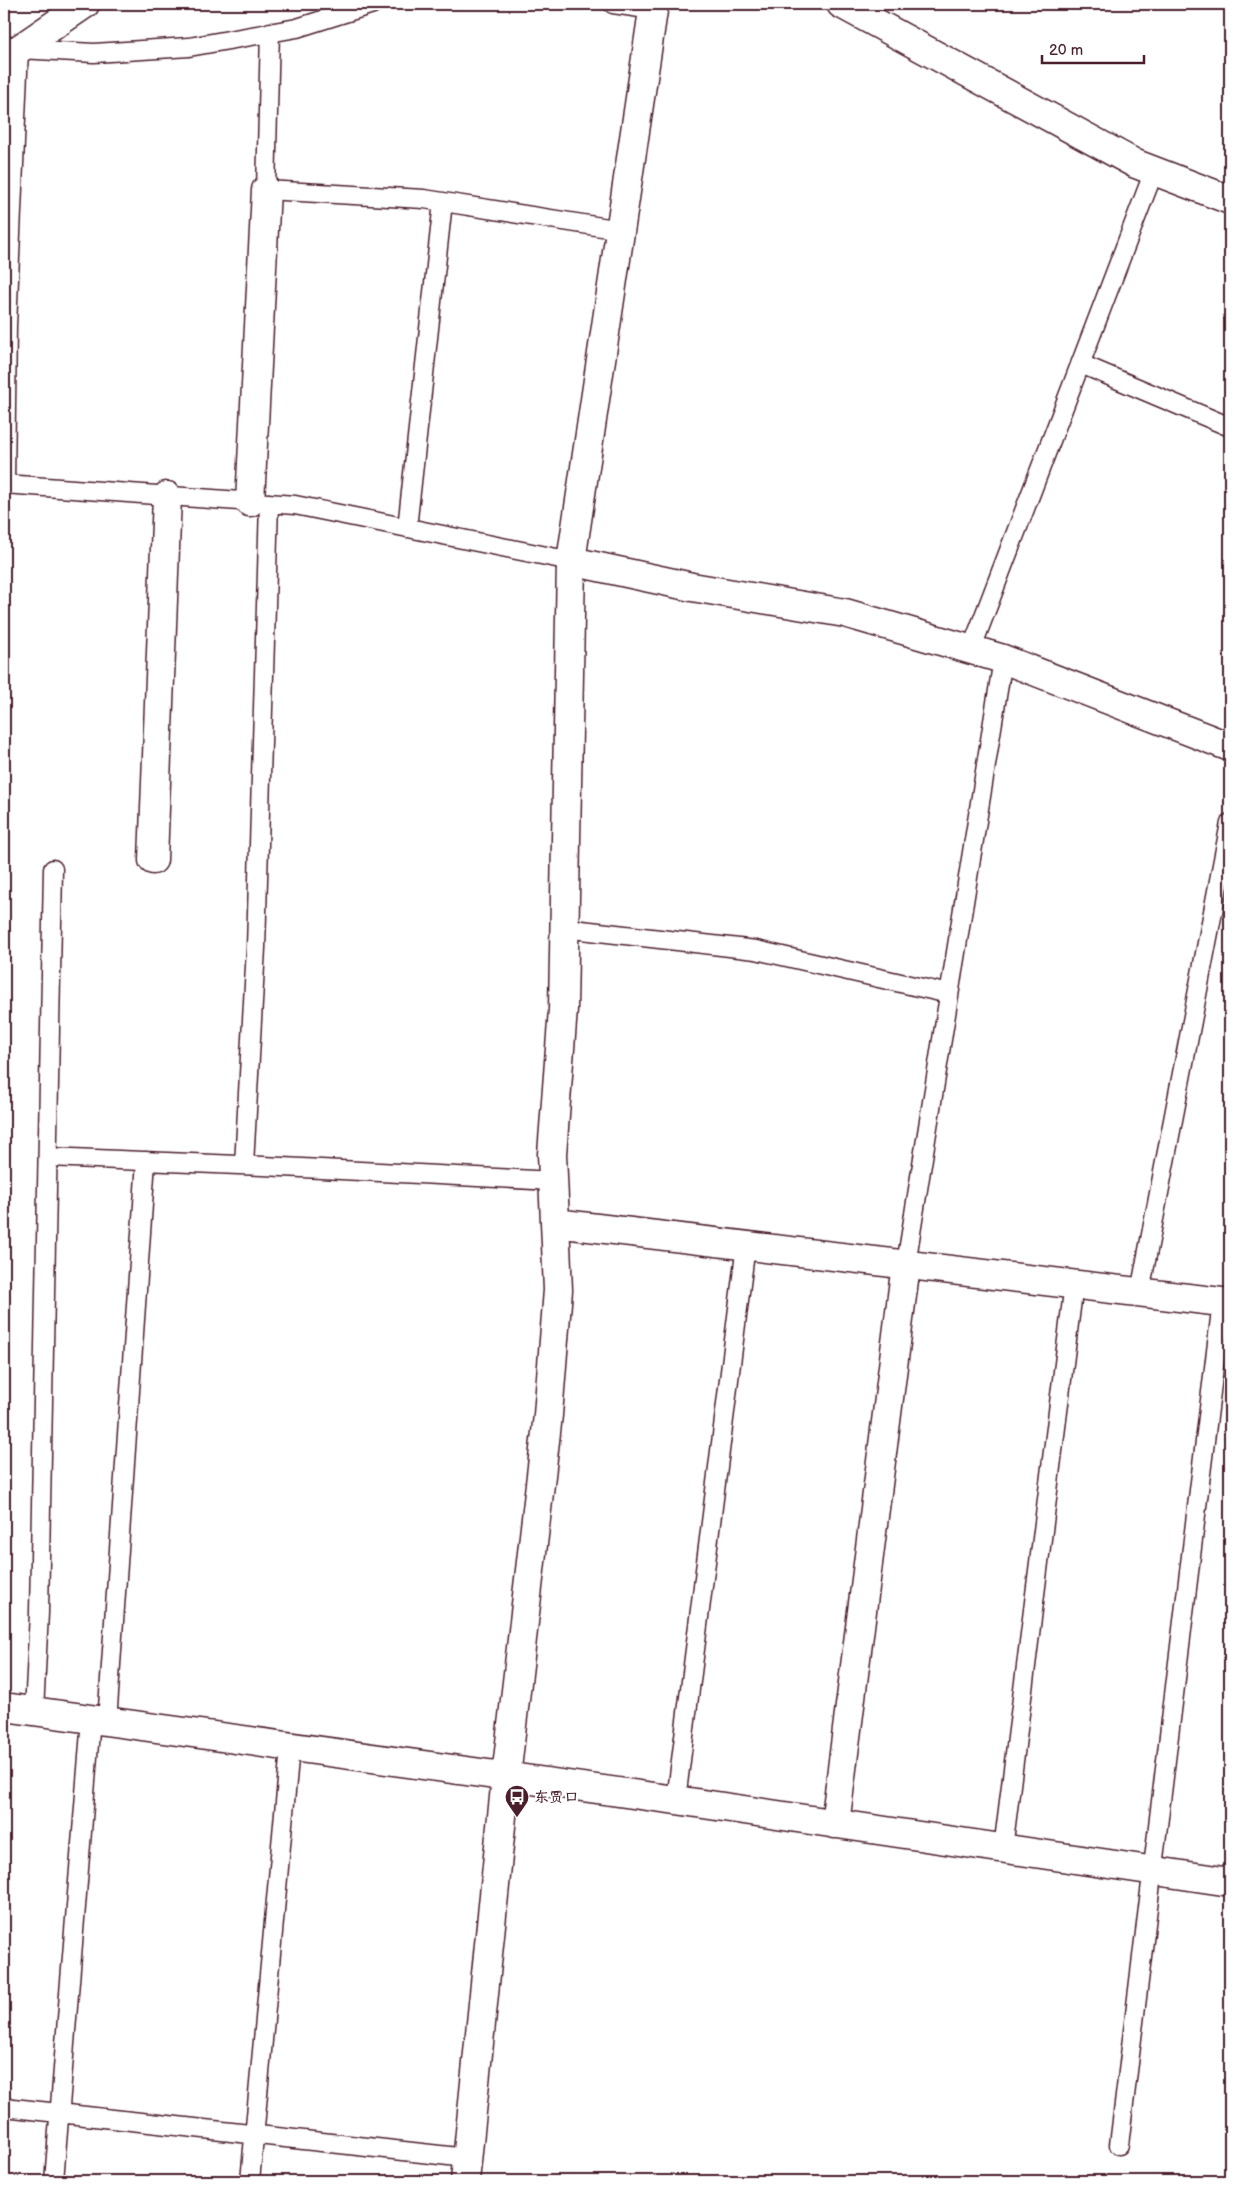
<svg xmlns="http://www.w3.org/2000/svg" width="1234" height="2185" font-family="'Balsamiq Sans','LXGW WenKai TC',sans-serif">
	<defs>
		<pattern id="building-hatch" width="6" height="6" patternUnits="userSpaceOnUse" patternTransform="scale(1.25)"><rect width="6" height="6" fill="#f4b9b3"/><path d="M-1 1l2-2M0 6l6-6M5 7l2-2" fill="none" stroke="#d39f9a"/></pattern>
	</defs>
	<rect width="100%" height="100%" fill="#fff"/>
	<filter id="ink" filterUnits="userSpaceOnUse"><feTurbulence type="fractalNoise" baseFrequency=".02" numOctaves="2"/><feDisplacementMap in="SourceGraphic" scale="10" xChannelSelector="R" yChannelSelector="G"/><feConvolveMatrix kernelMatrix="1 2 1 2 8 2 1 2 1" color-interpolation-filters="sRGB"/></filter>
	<g filter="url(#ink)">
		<path fill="url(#building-hatch)" stroke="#4a1f2b" d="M264 2176 325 2181H264Z"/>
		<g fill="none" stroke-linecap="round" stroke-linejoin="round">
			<defs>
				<path id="service" d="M613 4 654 10
					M270 32 266 190 424 199 621 230
					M1081 364 1230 427
					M4 484 295 505 571 561
					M5 484 7 326 19 49 94 53 189 47 297 28 373 4
					M407 528 443 202
					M971 650 1154 171
					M564 928 756 950 949 994
					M48 1157 263 1166 553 1181
					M244 1165 256 948 269 503
					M906 1264 1003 659
					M1140 1292 1230 823
					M34 1711 39 1613 53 869
					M107 1722 146 1161
					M676 1800 746 1245
					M1003 1849 1074 1284
					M4 2107 467 2158
					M1119 2145 1222 1302
					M54 2181 91 1719
					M250 2181 290 1748"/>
				<path id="minor" d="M841 4 1136 164 1230 200
					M4 56 19 49 85 4
					M250 502 266 190
					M571 561 692 587 845 613 1003 659 1230 747
					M153 860 167 496
					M555 1223 1230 1303
					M4 1707 676 1800 1230 1882
					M835 1824 906 1264
					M465 2181 506 1777 548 1415 558 1290 552 1154 563 1009 571 561 654 4"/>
			</defs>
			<use href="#service" stroke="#4a1f2b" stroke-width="21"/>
			<use href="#minor" stroke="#4a1f2b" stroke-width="31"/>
			<use href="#service" stroke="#fff" stroke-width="18"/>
			<use href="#minor" stroke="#fff" stroke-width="28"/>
		</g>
	</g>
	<defs>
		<symbol id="bus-pin" viewBox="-11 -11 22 30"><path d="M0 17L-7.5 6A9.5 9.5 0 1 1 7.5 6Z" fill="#4a1f2b" stroke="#fff"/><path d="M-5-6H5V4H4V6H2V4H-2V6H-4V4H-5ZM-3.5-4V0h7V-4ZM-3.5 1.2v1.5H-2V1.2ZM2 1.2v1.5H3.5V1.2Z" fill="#fff"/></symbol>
	</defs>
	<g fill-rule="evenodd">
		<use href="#bus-pin" x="503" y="1783" width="28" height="38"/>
	</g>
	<g text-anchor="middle" stroke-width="4" stroke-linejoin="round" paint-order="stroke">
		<g font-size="15" font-weight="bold" fill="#4a1f2b" stroke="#fff" text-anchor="start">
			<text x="534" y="1802">东贾口</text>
		</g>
	</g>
	<rect width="1234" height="2185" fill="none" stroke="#fff" stroke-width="20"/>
	<rect x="10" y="10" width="1214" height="2165" fill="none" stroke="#4a1f2b" stroke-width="2" filter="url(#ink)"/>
	<path d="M1042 55v8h102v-8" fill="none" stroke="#4a1f2b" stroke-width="2.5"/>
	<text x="1049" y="55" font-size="15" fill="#4a1f2b" stroke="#ffffff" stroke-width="4" paint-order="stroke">20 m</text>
</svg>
